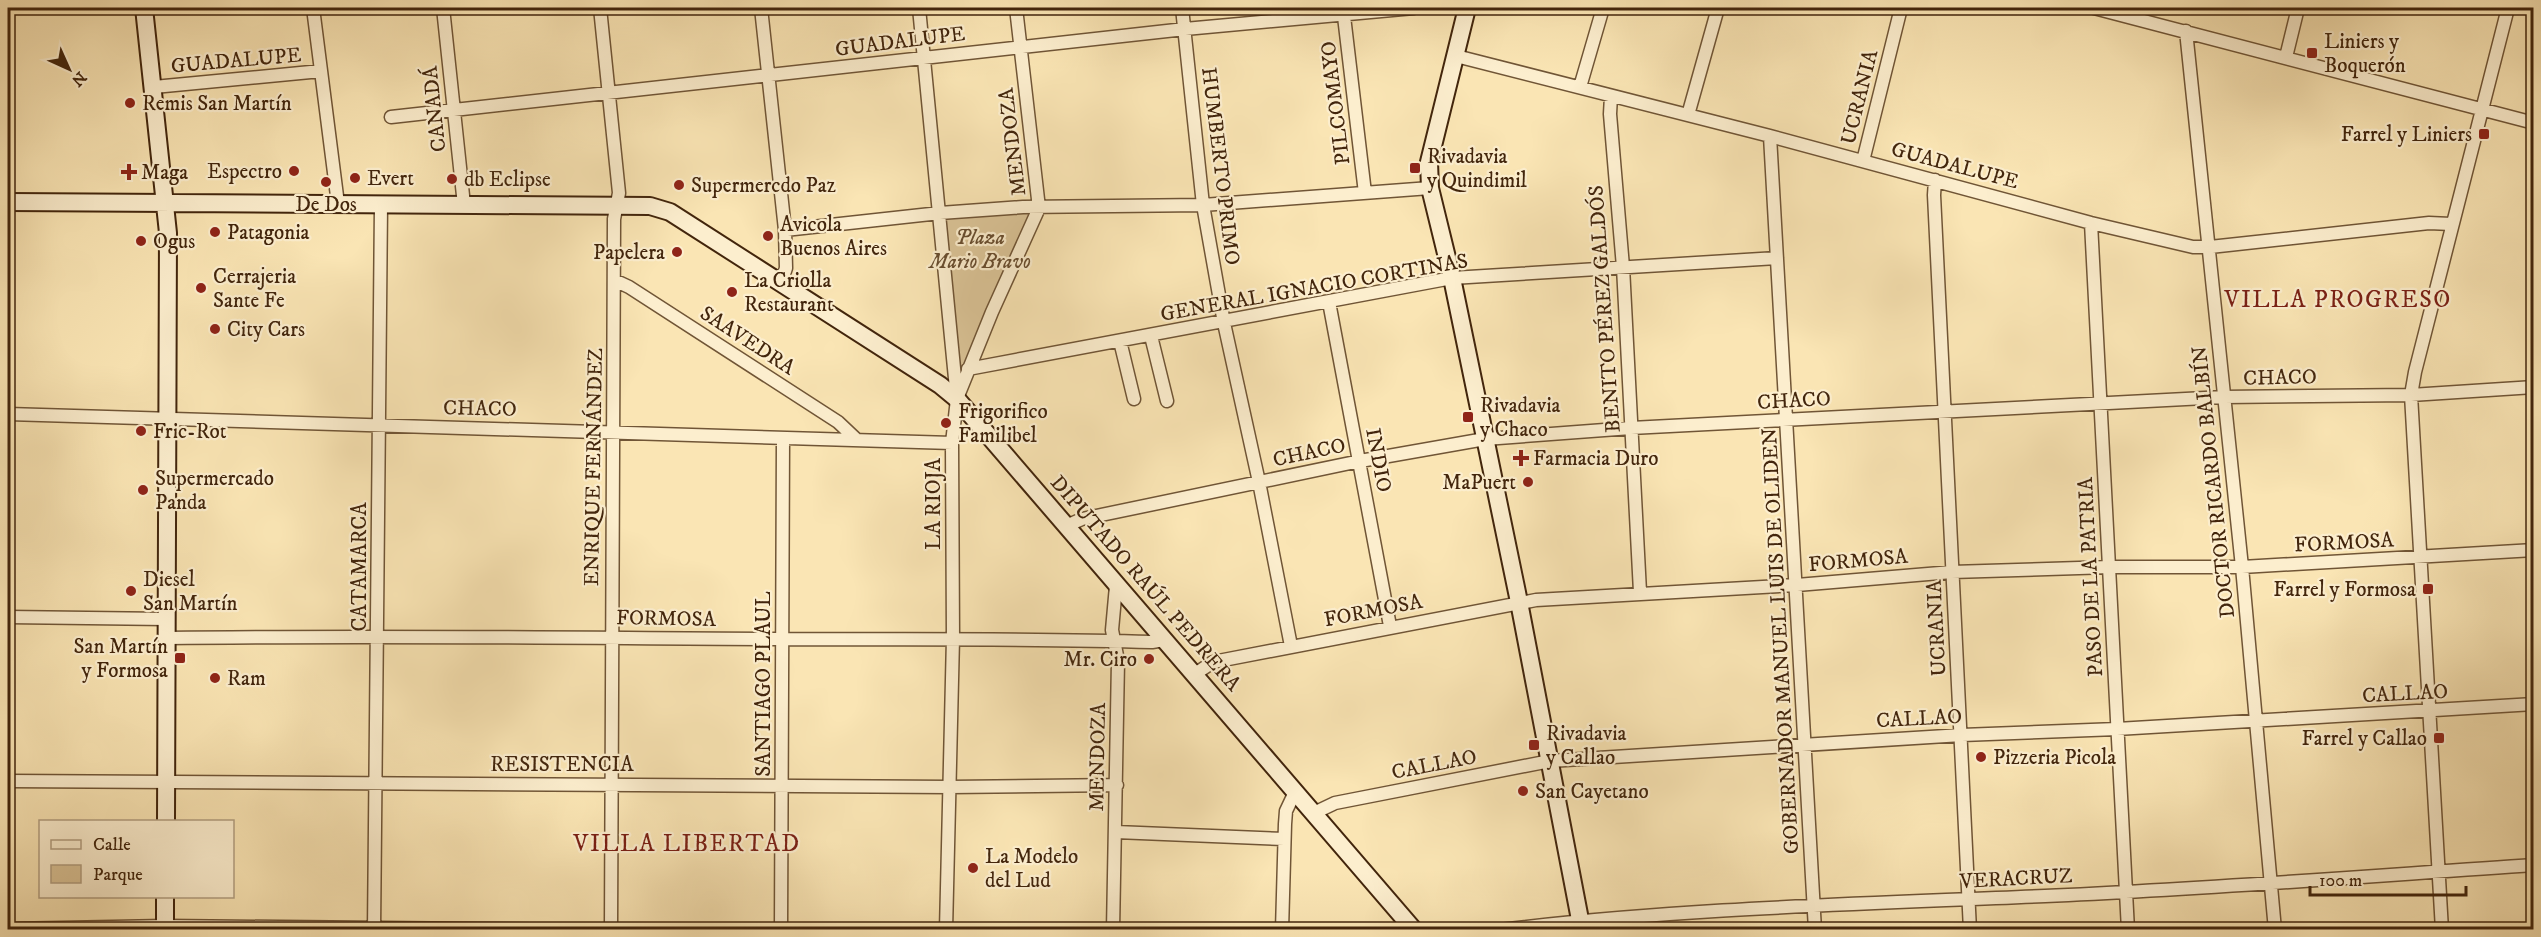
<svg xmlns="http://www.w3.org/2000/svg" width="2541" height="937" font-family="'IM FELL DW Pica',serif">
	<rect width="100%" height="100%" fill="#fae5b4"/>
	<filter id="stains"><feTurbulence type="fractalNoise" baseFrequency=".00333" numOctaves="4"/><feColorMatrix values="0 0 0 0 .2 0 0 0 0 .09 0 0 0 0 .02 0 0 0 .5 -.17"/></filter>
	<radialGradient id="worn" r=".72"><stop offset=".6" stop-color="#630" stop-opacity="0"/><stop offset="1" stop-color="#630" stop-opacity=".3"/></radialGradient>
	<path fill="#dbc497" stroke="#8e7452" stroke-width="1.5" d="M1039 208 957 399 940 213Z"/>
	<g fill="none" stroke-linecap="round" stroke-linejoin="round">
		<defs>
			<path id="street" d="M313 8 338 204
				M443 8 464 205
				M600 8 619 193 614 219 611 930
				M761 8 785 230 786 268 781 283
				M919 8 957 399 952 443 953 638 946 930
				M1182 8 1203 205 1224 323 1259 482 1291 646
				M1343 8 1365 193
				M2094 8 2534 123
				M2186 31 2242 567 2275 930
				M1456 56 1770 136 2091 223 2193 247H2210L2429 223 2451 224
				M2286 57 2298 8
				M154 87 321 71
				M1580 87 1603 8
				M1611 96 1610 114 1623 267 1640 592
				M1688 115 1718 8
				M391 117 1185 29 1414 8
				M1770 136 1815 930
				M1863 161 1901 8
				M1935 180 1934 195 1970 930
				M2091 223 2128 930
				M785 230 940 213 1023 207 1203 205 1430 188
				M614 280 629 287 838 422 856 439
				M1329 302 1390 626
				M1151 336 1167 401
				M1120 341 1134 399
				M968 369 1452 278 1777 258
				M958 396 992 312 1039 208 1016 8
				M8 414 952 443
				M1066 526 1082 519 1360 461 1485 439 1631 428 2224 397 2411 395 2534 387
				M8 617 167 619
				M167 638C372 635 576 638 781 639 904 640 1028 638 1152 642L1164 640
				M1195 674 1213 662 1536 600 1797 585 1952 572 2110 567H2242L2534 550
				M8 781 950 787 1117 785
				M1314 813 1335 803 1550 761 1962 735 2117 729 2534 704
				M1116 832 1284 839
				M8 929 165 926 579 930
				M374 930 381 205
				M781 930 783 438
				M1113 930 1118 661 1112 630 1116 586
				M1282 930 1285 824 1286 811 1295 792
				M1500 930C1681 908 1863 904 2045 896 2208 889 2371 876 2534 865
				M2442 930 2411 395 2415 372 2508 8"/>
			<path id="secondary" d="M144 8 168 233 166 822
				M1467 8 1429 162 1430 188 1452 278 1519 602 1582 930
				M8 202 650 206 670 212 940 385 957 399 1414 930
				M165 930V896"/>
		</defs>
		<use href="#street" stroke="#705536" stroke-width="15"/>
		<use href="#secondary" stroke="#42250c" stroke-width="20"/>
		<use href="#street" stroke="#fceece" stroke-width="12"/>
		<use href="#secondary" stroke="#fceece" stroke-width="16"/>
	</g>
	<g fill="#8f2418" stroke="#fceece" stroke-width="2">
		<rect x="2306" y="47" width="12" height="12" rx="3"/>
		<circle cx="130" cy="103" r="6"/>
		<rect x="2478" y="128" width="12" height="12" rx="3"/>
		<rect x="1409" y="162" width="12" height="12" rx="3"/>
		<circle cx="294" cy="171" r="6"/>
		<path d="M126 163h6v6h6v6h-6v6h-6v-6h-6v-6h6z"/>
		<circle cx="355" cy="178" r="6"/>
		<circle cx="452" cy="179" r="6"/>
		<circle cx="326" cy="182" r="6"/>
		<circle cx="679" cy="185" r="6"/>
		<circle cx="215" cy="232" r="6"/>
		<circle cx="768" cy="236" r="6"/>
		<circle cx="141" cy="241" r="6"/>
		<circle cx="677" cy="252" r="6"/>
		<circle cx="201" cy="288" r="6"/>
		<circle cx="732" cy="292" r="6"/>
		<circle cx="215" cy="329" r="6"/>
		<rect x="1462" y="411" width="12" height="12" rx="3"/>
		<circle cx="946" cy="423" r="6"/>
		<circle cx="141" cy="431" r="6"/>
		<path d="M1518 449h6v6h6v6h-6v6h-6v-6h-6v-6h6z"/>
		<circle cx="1528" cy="482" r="6"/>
		<circle cx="143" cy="490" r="6"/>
		<rect x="2422" y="583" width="12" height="12" rx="3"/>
		<circle cx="131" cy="591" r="6"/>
		<rect x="174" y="652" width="12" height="12" rx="3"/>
		<circle cx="1149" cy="659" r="6"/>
		<circle cx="215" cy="678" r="6"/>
		<rect x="2433" y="732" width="12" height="12" rx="3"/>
		<rect x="1528" y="739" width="12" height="12" rx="3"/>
		<circle cx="1981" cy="757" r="6"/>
		<circle cx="1523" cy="791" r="6"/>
		<circle cx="973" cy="868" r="6"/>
	</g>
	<g text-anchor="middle" stroke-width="4.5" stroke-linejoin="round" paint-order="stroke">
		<g font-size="21" fill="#42250c" stroke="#fceece">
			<text transform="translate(900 41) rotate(-7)" y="7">GUADALUPE</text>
			<text transform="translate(236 60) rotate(-5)" y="7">GUADALUPE</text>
			<text transform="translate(1859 97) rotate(-76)" y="7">UCRANIA</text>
			<text transform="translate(1335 103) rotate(-97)" y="7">PILCOMAYO</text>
			<text transform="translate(434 109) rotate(-96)" y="7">CANADÁ</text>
			<text transform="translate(1012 142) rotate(-97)" y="7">MENDOZA</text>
			<text transform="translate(1955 165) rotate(15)" y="7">GUADALUPE</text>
			<text transform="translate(1221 166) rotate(83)" y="7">HUMBERTO PRIMO</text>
			<text transform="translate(1314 287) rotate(-10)" y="7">GENERAL IGNACIO CORTINAS</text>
			<text transform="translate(1604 309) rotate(-94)" y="7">BENITO PÉREZ GALDÓS</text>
			<text transform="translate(748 340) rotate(33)" y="7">SAAVEDRA</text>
			<text transform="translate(2280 377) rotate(-1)" y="7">CHACO</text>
			<text transform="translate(1794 400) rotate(-3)" y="7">CHACO</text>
			<text transform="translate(480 408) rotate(1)" y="7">CHACO</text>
			<text transform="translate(1309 452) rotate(-12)" y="7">CHACO</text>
			<text transform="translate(1379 460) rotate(79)" y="7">INDIO</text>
			<text transform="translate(593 467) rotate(-89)" y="7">ENRIQUE FERNÁNDEZ</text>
			<text transform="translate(2213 482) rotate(-96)" y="7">DOCTOR RICARDO BALBÍN</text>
			<text transform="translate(933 504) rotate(-90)" y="7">LA RIOJA</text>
			<text transform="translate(2344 542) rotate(-3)" y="7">FORMOSA</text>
			<text transform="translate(1858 560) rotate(-5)" y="7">FORMOSA</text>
			<text transform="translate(359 567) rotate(-90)" y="7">CATAMARCA</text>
			<text transform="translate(2090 577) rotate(-93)" y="7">PASO DE LA PATRIA</text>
			<text transform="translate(1146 583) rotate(49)" y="7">DIPUTADO RAÚL PEDRERA</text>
			<text transform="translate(1373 610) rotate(-11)" y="7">FORMOSA</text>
			<text transform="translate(666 618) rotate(1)" y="7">FORMOSA</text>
			<text transform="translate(1936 628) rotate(-93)" y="7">UCRANIA</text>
			<text transform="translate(1780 641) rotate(-93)" y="7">GOBERNADOR MANUEL LUIS DE OLIDEN</text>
			<text transform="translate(763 684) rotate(-90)" y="7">SANTIAGO PLAUL</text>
			<text transform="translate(2405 693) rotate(-3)" y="7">CALLAO</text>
			<text transform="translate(1919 718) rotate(-3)" y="7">CALLAO</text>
			<text transform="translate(1097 757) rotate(-89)" y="7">MENDOZA</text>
			<text x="562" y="771">RESISTENCIA</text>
			<text transform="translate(1434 764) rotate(-11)" y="7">CALLAO</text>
			<text transform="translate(2016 878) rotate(-3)" y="7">VERACRUZ</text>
		</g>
		<g font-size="21" fill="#42250c" stroke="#fceece" text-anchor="start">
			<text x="2324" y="48">Liniers y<tspan x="2324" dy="24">Boquerón</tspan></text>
			<text x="142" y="110">Remis San Martín</text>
			<text x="2472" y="141" text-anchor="end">Farrel y Liniers</text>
			<text x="1427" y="163">Rivadavia<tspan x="1427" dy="24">y Quindimil</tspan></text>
			<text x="282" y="178" text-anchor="end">Espectro</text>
			<text x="141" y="179">Maga</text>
			<text x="367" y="185">Evert</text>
			<text x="464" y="186">db Eclipse</text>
			<text x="691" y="192">Supermercdo Paz</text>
			<text x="326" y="211" text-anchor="middle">De Dos</text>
			<text x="780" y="231">Avicola<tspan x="780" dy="24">Buenos Aires</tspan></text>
			<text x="227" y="239">Patagonia</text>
			<text x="153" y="248">Ogus</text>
			<text x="665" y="259" text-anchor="end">Papelera</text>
			<text x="213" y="283">Cerrajeria<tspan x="213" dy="24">Sante Fe</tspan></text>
			<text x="744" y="287">La Criolla<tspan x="744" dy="24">Restaurant</tspan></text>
			<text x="227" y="336">City Cars</text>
			<text x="1480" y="412">Rivadavia<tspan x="1480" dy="24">y Chaco</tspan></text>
			<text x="958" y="418">Frigorifico<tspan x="958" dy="24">Familibel</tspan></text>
			<text x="153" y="438">Fric-Rot</text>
			<text x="1533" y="465">Farmacia Duro</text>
			<text x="155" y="485">Supermercado<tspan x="155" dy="24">Panda</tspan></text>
			<text x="1516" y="489" text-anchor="end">MaPuert</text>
			<text x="143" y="586">Diesel<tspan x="143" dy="24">San Martín</tspan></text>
			<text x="2416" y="596" text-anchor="end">Farrel y Formosa</text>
			<text x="168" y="653" text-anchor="end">San Martín<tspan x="168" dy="24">y Formosa</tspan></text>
			<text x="1137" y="666" text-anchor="end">Mr. Ciro</text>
			<text x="227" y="685">Ram</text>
			<text x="1546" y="740">Rivadavia<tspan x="1546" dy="24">y Callao</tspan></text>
			<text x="2427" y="745" text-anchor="end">Farrel y Callao</text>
			<text x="1993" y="764">Pizzeria Picola</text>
			<text x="1535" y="798">San Cayetano</text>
			<text x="985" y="863">La Modelo<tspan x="985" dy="24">del Lud</tspan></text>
		</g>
		<g font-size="21" font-style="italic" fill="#684d2f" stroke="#fceece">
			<text x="980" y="244">Plaza<tspan x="980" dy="24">Mario Bravo</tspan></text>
		</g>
		<g font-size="24" letter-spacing="1.5" fill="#7a1f14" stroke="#fceece">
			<text x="2338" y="307">VILLA PROGRESO</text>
			<text x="687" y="851">VILLA LIBERTAD</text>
		</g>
	</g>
	<rect width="2541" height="937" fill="none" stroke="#fae5b4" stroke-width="30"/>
	<rect x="9" y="9" width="2523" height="919" fill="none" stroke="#42250c" stroke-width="3"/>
	<rect x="15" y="15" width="2511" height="907" fill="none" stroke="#42250c" stroke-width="1.5"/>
	<rect x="39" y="820" width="195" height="78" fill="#fceece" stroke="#b29e80" stroke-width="1.5"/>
	<rect x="51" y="840" width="30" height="9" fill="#fceece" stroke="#b29e80" stroke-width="1.5"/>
	<text x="93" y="850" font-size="18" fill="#42250c">Calle</text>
	<rect x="51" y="865" width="30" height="18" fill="#dbc497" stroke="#b29e80" stroke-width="1.5"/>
	<text x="93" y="880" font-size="18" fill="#42250c">Parque</text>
	<g transform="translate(69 69) rotate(135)" stroke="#fceece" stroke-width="4.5" paint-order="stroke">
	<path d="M0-4.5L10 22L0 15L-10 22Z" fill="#42250c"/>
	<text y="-9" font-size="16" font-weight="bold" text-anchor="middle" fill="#42250c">N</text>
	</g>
	<path d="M2310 886v9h156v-9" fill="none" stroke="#42250c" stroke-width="3"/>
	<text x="2319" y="886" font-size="18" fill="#42250c" stroke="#fceece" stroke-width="4.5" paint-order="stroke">100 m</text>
	<rect width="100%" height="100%" filter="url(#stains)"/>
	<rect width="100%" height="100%" fill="url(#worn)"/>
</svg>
